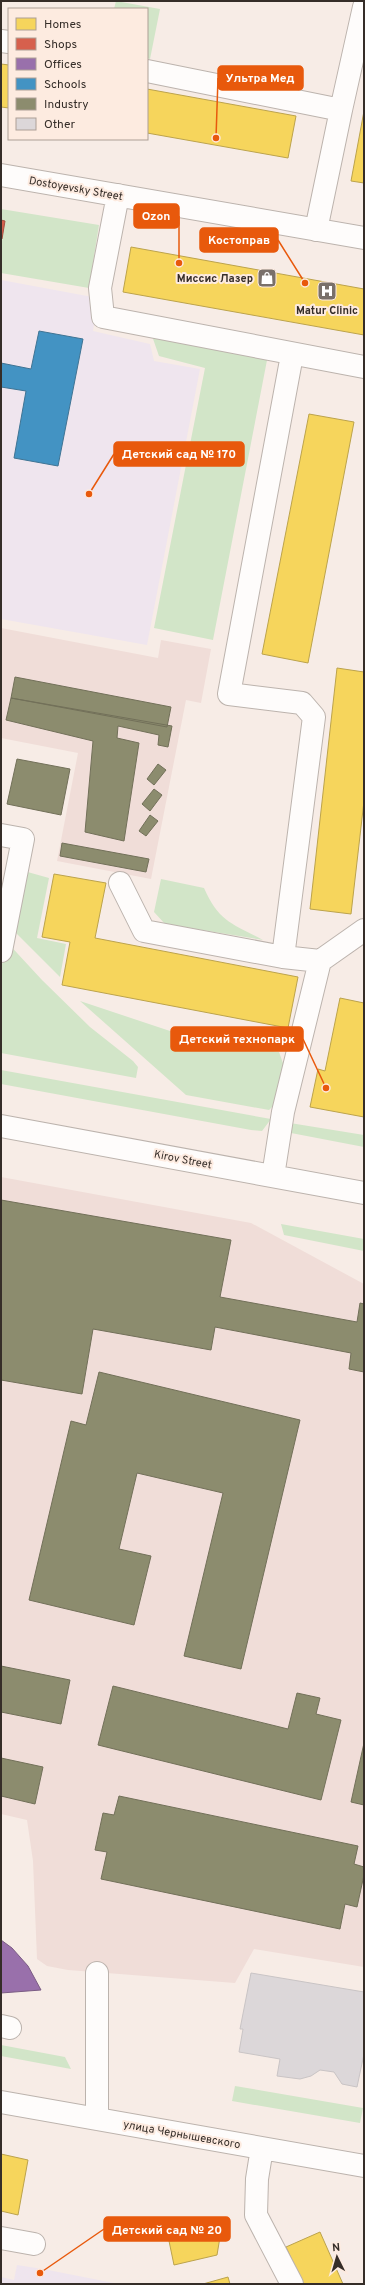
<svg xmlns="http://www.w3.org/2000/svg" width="365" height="2285" font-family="Overpass,sans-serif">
	<rect width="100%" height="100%" fill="#f7ece6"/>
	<path fill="#f0ddd8" d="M1 628 158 658 161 640 211 649 201 703 186 700 151 879 57 861 78 753 1 738Z
		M1 1177 251 1223 364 1284V1967L254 1949 235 1983 68 1970 47 1966 37 1959 33 1861 27 1820 1 1814Z"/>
	<path fill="#efe5ee" d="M1 280 98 298 93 331 150 344 154 361 200 369 147 645 1 619Z
		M17 2265 43 2269 119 2284H1V2277L14 2280Z"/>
	<path fill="#d2e5c8" d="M116 1 160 9 150 59 147 58V9H114Z
		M1 209 99 225 89 288 1 273Z
		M151 333 268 355 213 640 154 628 205 368 159 356Z
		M24 871 49 878 37 938 66 944 60 977 11 928Z
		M161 879 204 888C219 922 233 924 263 940L165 924 154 912Z
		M5 940 42 980 90 1027 133 1061 138 1067 136 1078 1 1053V973Z
		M80 1001 188 1037 279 1052 284 1066 274 1105 269 1110 186 1095Z
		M1 1070 271 1119 262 1131 251 1130 1 1084Z
		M290 1123 364 1135V1147L291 1133Z
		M281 1224 364 1239V1251L284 1235Z
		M1 2045 65 2057 71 2069 1 2056Z
		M235 2086 363 2108 360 2123 232 2101Z"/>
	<path fill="#f6d55c" stroke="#bca34c" d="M1 64 9 65V108L1 107Z
		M147 89 296 116 288 158 147 133Z
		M364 111V183L351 181Z
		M131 247 364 289V335L123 292Z
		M309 414 354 422 308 663 262 654Z
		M337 668 364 672V801L351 914 310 909Z
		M54 874 106 883 95 938 298 977 288 1028 62 985 70 942 42 937Z
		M340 998 364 1003V1117L310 1107 318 1069 325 1071Z
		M1 2154 28 2160 18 2215 1 2211Z
		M320 2232 343 2284H303L286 2247Z
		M220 2237 217 2255 174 2265 169 2241Z
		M228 2277 230 2284H203Z"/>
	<path fill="#d6604d" stroke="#a65142" d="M1 220 5 221 2 239H1Z"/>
	<path fill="#9970ab" stroke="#7b5c84" d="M1 1940 12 1948 28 1966 41 1990 1 1993Z"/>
	<path fill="#4393c3" stroke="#3f7494" d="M39 331 83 339 58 466 14 458 26 391 1 387V363L31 369Z"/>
	<path fill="#8c8c6e" stroke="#727059" d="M15 677 171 707 167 727 11 698Z
		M11 698 172 726 168 747 158 745 159 735 118 726 117 738 139 743 124 841 85 832 93 741 6 720Z
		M17 759 70 769 61 815 7 804Z
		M158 764 166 770 154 785 147 779Z
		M154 789 162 795 150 811 142 804Z
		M150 815 158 821 146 836 139 831Z
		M62 843 149 859 146 872 60 856Z
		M1 1200 231 1240 220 1297 357 1322 360 1303 364 1304V1372L349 1369 351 1353 215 1327 211 1350 93 1329 82 1394 1 1380Z
		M99 1372 300 1420 241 1669 184 1656 223 1493 137 1473 119 1549 151 1556 134 1625 29 1600 71 1421 86 1425Z
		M1 1666 70 1680 61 1724 1 1712Z
		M113 1686 288 1729 297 1693 320 1698 316 1714 341 1720 321 1800 98 1745Z
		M364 1743V1805L351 1802Z
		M1 1758 43 1767 35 1804 1 1796Z
		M119 1796 358 1846 354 1864 364 1867V1875L357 1907 345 1904 340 1929 101 1879 107 1852 95 1850 103 1813 114 1815Z"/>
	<path fill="#dcd7d9" stroke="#c9c4c5" d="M251 1973 364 1992V2054L357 2087 342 2084 334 2072 320 2070 311 2076 300 2079 277 2076 280 2059 239 2052 243 2029H240Z"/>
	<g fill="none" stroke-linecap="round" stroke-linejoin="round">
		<defs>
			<path id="minor" d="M1 41 9 42
				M147 71 341 110 316 230
				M341 110 364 7
				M1 175 364 238
				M118 195 100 288 103 317 364 367
				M1 835 23 839 1 951
				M120 883 144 931 283 957 320 961 283 1112 273 1176
				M283 957 314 717 302 703 229 694 292 355
				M320 961 364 930
				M1 1126 364 1193
				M97 1973V2119
				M1 2026 10 2028
				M1 2102 364 2166
				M262 2148 257 2179 256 2215 292 2284
				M1 2238 34 2244"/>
		</defs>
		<use href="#minor" stroke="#bcb3ad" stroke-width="24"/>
		<use href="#minor" stroke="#fefcfb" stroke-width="22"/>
	</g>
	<defs>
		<symbol id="shop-square" viewBox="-11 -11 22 22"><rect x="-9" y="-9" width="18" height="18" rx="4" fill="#79706a" stroke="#fdebe0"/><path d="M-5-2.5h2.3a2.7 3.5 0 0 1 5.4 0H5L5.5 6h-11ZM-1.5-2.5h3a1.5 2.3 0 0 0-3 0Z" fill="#fff"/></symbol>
		<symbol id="hospital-square" viewBox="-11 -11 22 22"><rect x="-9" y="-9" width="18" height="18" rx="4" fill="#79706a" stroke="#fdebe0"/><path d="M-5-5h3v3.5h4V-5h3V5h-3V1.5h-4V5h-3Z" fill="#fff"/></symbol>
	</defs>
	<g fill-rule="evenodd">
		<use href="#shop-square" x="256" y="267" width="22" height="22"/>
		<use href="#hospital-square" x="316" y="280" width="22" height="22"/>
	</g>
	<g text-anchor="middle" stroke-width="4" stroke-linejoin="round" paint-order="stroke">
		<g font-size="11" fill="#352d28" stroke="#fdebe0">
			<text transform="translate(76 188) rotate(10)" y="4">Dostoyevsky Street</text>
			<text transform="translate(183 1159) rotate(11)" y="4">Kirov Street</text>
			<text transform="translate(182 2134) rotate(10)" y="4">улица Чернышевского</text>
		</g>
		<g font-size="11" font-weight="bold" fill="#352d28" stroke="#fdebe0" text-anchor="end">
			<text x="253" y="282">Миссис Лазер</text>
			<text x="327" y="314" text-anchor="middle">Matur Clinic</text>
		</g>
	</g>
	<path fill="none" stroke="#e8590c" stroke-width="1.5" d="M216 138L218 78M179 263L179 216M305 283L278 240M89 494L114 454M326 1088L303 1039M40 2273L104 2229"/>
	<g fill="#e8590c" stroke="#fdebe0" stroke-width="1.5">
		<circle cx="216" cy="138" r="4"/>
		<circle cx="179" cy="263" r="4"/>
		<circle cx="305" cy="283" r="4"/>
		<circle cx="89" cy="494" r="4"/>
		<circle cx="326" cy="1088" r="4"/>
		<circle cx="40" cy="2273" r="4"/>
	</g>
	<g fill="#e8590c" stroke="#e8590c" stroke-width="1.5">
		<rect x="218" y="66" width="85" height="24" rx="4"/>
		<rect x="134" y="204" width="45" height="24" rx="4"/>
		<rect x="200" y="228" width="78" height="24" rx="4"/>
		<rect x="114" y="442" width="130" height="24" rx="4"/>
		<rect x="171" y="1027" width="132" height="24" rx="4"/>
		<rect x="104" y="2217" width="126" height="24" rx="4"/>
	</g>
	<g font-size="12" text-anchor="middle" font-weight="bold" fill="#fff">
		<text x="260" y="82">Ультра Мед</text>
		<text x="156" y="220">Ozon</text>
		<text x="239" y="244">Костоправ</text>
		<text x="179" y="458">Детский сад № 170</text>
		<text x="237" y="1043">Детский технопарк</text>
		<text x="167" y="2234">Детский сад № 20</text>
	</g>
	<rect width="365" height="2285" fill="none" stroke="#352d28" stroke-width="4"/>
	<rect x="8" y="8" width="140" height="132" fill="#fdebe0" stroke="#ad9f96"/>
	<rect x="16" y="18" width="20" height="12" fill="#f6d55c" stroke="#ad9f96"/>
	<text x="44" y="28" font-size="12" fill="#352d28">Homes</text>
	<rect x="16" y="38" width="20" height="12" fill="#d6604d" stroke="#ad9f96"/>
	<text x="44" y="48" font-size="12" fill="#352d28">Shops</text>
	<rect x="16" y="58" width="20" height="12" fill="#9970ab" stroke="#ad9f96"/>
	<text x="44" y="68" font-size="12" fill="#352d28">Offices</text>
	<rect x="16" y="78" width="20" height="12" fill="#4393c3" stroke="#ad9f96"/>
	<text x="44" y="88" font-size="12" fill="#352d28">Schools</text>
	<rect x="16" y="98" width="20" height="12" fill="#8c8c6e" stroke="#ad9f96"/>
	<text x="44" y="108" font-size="12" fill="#352d28">Industry</text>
	<rect x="16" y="118" width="20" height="12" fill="#dcd7d9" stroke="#ad9f96"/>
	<text x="44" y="128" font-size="12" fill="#352d28">Other</text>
	<g transform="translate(337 2257) rotate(355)" stroke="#fdebe0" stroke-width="3" paint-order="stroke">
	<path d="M0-3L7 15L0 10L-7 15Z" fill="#352d28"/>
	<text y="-6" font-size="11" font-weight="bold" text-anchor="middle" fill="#352d28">N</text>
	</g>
</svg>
